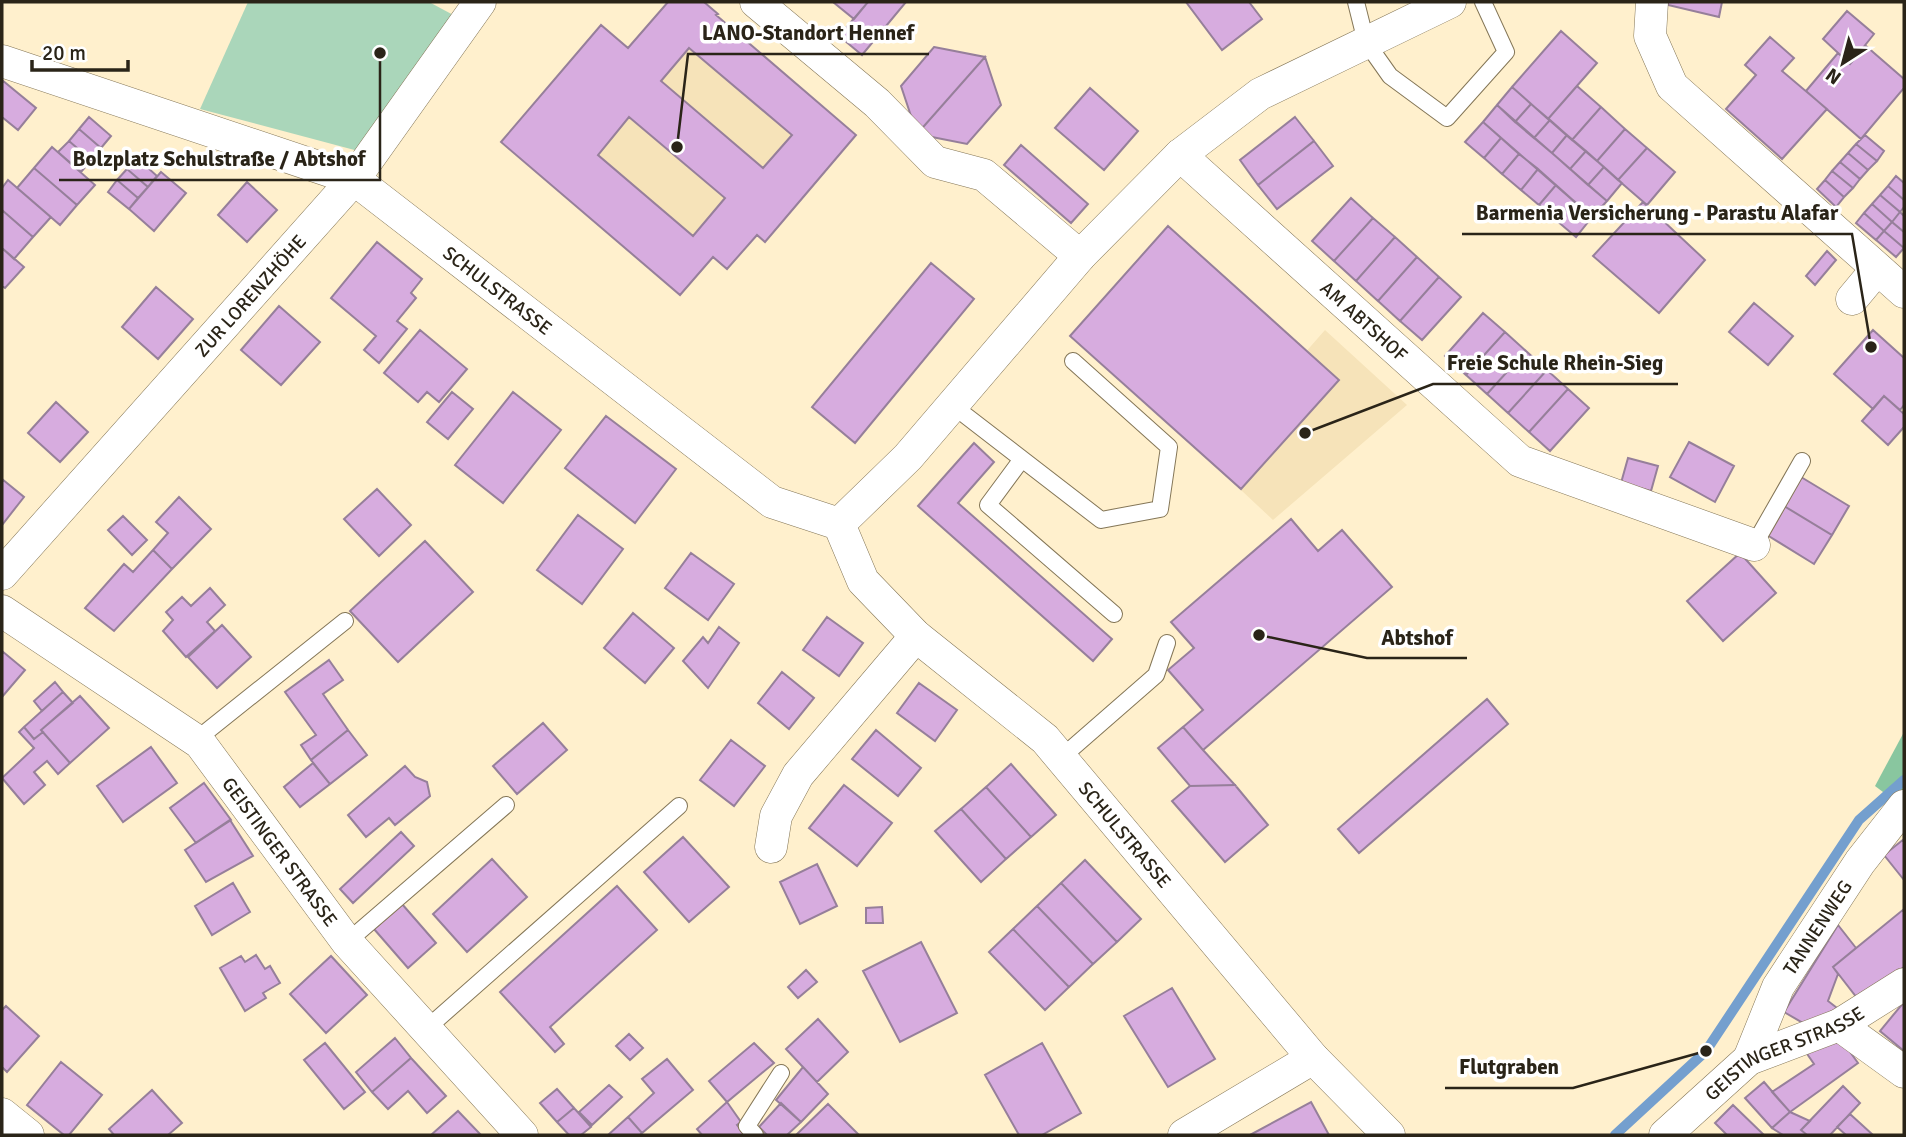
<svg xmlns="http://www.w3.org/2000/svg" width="1906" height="1137" font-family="Signika,sans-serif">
	<rect width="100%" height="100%" fill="#fff0cd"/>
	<path fill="#f6e3b9" d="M668 2H704L718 14 717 16 840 154 765 242 756 235 727 269 713 257 680 295 501 142 601 25 628 48Z
		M1325 330 1407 405 1273 520 1210 461Z"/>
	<path fill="#aad6ba" d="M248 2H429L457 17 362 152 200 109Z"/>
	<path fill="#89c69f" d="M1904 732V806L1903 807 1875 786Z"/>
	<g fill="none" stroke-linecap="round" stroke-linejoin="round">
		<path stroke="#749fce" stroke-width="10" d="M1615 1135 1706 1051 1859 820 1904 780"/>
	</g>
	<path fill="#d7acdf" stroke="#967f9a" stroke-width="2" fill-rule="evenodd" d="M668 2H704L718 14 716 15 856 135 765 242 757 235 727 269 713 257 680 295 501 142 601 25 628 48ZM689 48 792 135 763 168 661 81ZM629 117 725 198 693 236 598 155Z
		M833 2H868L854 19Z
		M868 2H906L862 55 839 36Z
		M1186 2H1249L1262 19 1222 50Z
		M1668 2H1722L1719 17 1668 5Z
		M1847 11 1874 34 1850 64 1823 39Z
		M1561 31 1597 63 1548 119 1512 87Z
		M1770 37 1794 58 1782 71 1827 109 1782 159 1726 109 1756 75 1745 65Z
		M1866 46 1904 79V88L1861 139 1806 91 1838 53 1850 64Z
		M934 47 985 57 917 134 901 86Z
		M985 57 1001 105 967 144 917 134Z
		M2 80 36 108 18 130 2 117Z
		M1577 86 1601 107 1572 140 1548 119Z
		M1512 87 1531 104 1515 122 1497 105Z
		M1090 88 1138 131 1104 170 1055 128Z
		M1531 104 1550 120 1534 138 1515 122Z
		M1497 105 1607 201 1592 217 1483 122Z
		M1601 107 1625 129 1597 161 1572 140Z
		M89 117 111 136 101 148 79 129Z
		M1295 117 1314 141 1258 185 1240 160Z
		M1550 120 1567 135 1552 153 1534 138Z
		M1483 122 1501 138 1484 158 1465 142Z
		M79 129 101 148 91 160 69 141Z
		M1625 129 1647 148 1618 180 1597 161Z
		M1567 135 1586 151 1570 169 1552 153Z
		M1865 135 1884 151 1877 161 1856 144Z
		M1501 138 1519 154 1502 174 1484 158Z
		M69 141 91 160 81 172 58 152Z
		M1314 141 1333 166 1277 209 1258 185Z
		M1856 144 1877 161 1868 170 1848 153Z
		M1021 145 1088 204 1071 223 1004 165Z
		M52 147 95 185 77 205 34 168Z
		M1647 148 1675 172 1647 205 1618 180Z
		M1586 151 1604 167 1588 185 1570 169Z
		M1848 153 1868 170 1860 179 1840 162Z
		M1519 154 1538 169 1521 190 1502 174Z
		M137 158 157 176 148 187 127 169Z
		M1840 162 1860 179 1853 188 1832 171Z
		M1604 167 1622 183 1607 201 1588 185Z
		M34 168 77 205 60 225 17 188Z
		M127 169 148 187 138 198 117 180Z
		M1538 169 1556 185 1539 205 1521 190Z
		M1832 171 1853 188 1844 197 1825 180Z
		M161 172 186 193 154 231 129 209Z
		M1896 176 1904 183V200L1888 186Z
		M8 180 51 217 33 237 2 210V188Z
		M117 180 138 198 129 209 108 192Z
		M1825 180 1844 197 1836 207 1817 189Z
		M247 182 277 210 247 242 218 215Z
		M1556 185 1574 201 1557 221 1539 205Z
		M1888 186 1904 200V207L1900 212 1880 195Z
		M1880 195 1900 212 1892 222 1872 204Z
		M1351 198 1373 218 1334 261 1312 241Z
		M1574 201 1592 217 1576 237 1557 221Z
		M1643 202 1705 260 1659 313 1593 256Z
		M1872 204 1892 222 1884 231 1864 213Z
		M2 210 33 237 14 259 2 248Z
		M1900 212 1904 216V232L1892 222Z
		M1864 213 1884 231 1876 240 1856 223Z
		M1373 218 1395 237 1356 281 1334 261Z
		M1892 222 1904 232V248L1884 231Z
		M1168 226 1339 380 1241 489 1070 336Z
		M1884 231 1904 248 1896 257 1876 240Z
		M1395 237 1417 257 1378 301 1356 281Z
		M377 242 422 279 411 293 416 298 397 321 407 329 379 363 364 350 376 336 331 298Z
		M2 248 24 267 5 288 2 286Z
		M1827 251 1836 260 1815 285 1806 276Z
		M1417 257 1439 277 1400 321 1378 301Z
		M931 263 974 299 855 443 812 407Z
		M1439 277 1461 297 1422 340 1400 321Z
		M156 287 193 319 158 359 122 327Z
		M1754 303 1793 336 1768 365 1729 332Z
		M279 306 320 342 281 385 241 350Z
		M1483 313 1505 332 1466 375 1445 356Z
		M420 330 467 369 439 402 427 392 418 402 384 373Z
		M1873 330 1904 358V405L1900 410 1884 396 1873 409 1834 374Z
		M1505 332 1526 351 1487 394 1466 375Z
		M1526 351 1547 370 1508 413 1487 394Z
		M1547 370 1568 389 1529 432 1508 413Z
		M1568 389 1589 408 1550 451 1529 432Z
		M452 392 473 409 448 439 427 422Z
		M513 392 561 430 503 503 455 465Z
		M1884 396 1904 414V427L1888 445 1862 421Z
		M56 402 88 432 60 462 28 433Z
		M606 416 676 469 635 523 565 468Z
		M1689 442 1734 466 1715 502 1670 477Z
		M974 443 994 462 958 503 1112 639 1093 661 918 506Z
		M1628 458 1658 466 1651 491 1621 483Z
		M1801 477 1849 506 1832 535 1784 506Z
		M2 479 24 497 2 525Z
		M377 489 411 525 379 556 344 519Z
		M179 497 211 529 172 569 153 550 168 533 156 522Z
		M1784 506 1832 535 1814 564 1767 535Z
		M578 515 623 549 582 604 537 570Z
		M123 516 147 540 132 555 108 530Z
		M1291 519 1318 551 1342 530 1392 587 1203 750 1183 727 1203 710 1168 670 1194 648 1171 622Z
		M425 541 473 592 398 662 350 611Z
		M153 550 172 569 114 631 85 608 124 564 133 572Z
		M691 553 734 584 708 620 665 588Z
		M1740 553 1776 593 1723 641 1687 601Z
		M210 588 225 605 207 622 215 631 186 657 163 631 173 620 166 612 182 597 191 606Z
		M633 613 674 648 645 683 604 648Z
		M827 617 863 643 839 676 803 650Z
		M222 625 251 657 217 688 188 657Z
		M719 627 739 643 708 688 683 661 703 637 708 643Z
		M2 651 25 670 2 697Z
		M329 660 343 680 323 694 348 730 311 760 301 745 316 735 285 692Z
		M782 672 814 698 789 729 758 703Z
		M55 682 63 692 42 711 34 701Z
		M919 683 957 710 935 741 897 713Z
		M63 692 73 703 41 730 43 732 34 739 24 727Z
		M80 696 109 728 70 763 41 730Z
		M1487 699 1508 724 1359 853 1338 829Z
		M543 723 567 750 517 794 493 766Z
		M24 727 34 739 43 732 70 763 58 774 47 761 34 772 45 785 24 804 2 778 34 748 19 732Z
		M1183 727 1203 750 1235 785 1190 786 1158 748Z
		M348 730 367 755 330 784 311 760Z
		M876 730 921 768 898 796 852 759Z
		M731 740 765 766 734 806 700 780Z
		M151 747 177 783 123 822 97 786Z
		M313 763 330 784 300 807 284 787Z
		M1011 764 1056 815 1031 837 986 787Z
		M405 766 415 777 427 782 430 796 395 825 389 818 366 837 348 815Z
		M204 783 231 820 196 843 170 808Z
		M844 785 892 823 857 866 809 828Z
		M1235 785 1268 825 1225 862 1172 801 1190 786Z
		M986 787 1031 837 1006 859 961 809Z
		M961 809 1006 859 981 882 935 831Z
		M230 820 253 856 206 882 185 850Z
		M401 832 414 846 353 903 340 889Z
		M683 837 729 887 689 922 644 872Z
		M1904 839V880L1884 855Z
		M492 859 527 897 467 952 433 914Z
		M1085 860 1141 919 1117 942 1061 883Z
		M817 864 837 906 800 924 780 882Z
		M233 883 250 912 212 935 195 906Z
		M1061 883 1117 942 1093 964 1037 906Z
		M617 886 657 930 550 1027 564 1044 555 1052 500 992Z
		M402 904 436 943 408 968 374 929Z
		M1037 906 1093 964 1069 987 1013 929Z
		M882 907 883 923H866V908Z
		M1904 909V967L1861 1003 1833 967Z
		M1838 925 1856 948 1833 967 1838 974 1828 1001 1841 1011 1810 1027 1784 1012Z
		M1013 929 1069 987 1045 1010 989 952Z
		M921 942 957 1013 900 1042 863 971Z
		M256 955 265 969 270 966 280 983 263 993 266 998 245 1011 220 968 241 956 245 962Z
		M331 956 367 995 326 1033 290 994Z
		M806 970 817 982 798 998 788 987Z
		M1172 988 1215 1059 1168 1087 1124 1016Z
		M1904 1002V1051L1880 1031Z
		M6 1006 39 1036 7 1072 2 1067V1010Z
		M818 1019 848 1052 817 1082 786 1049Z
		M629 1034 643 1048 630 1060 616 1046Z
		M395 1038 411 1058 372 1092 356 1072Z
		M1835 1042 1845 1045 1858 1063 1790 1112 1772 1092 1814 1064 1803 1048Z
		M325 1043 365 1092 344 1109 304 1060Z
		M754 1043 774 1063 727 1102 709 1081Z
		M1042 1043 1081 1113 1042 1135H1019L985 1075Z
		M411 1058 446 1096 427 1113 408 1091 388 1109 372 1092Z
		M667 1059 693 1090 642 1133 628 1117 654 1093 642 1079Z
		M61 1062 102 1095 69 1135H64L27 1105Z
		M803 1067 828 1094 801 1122 776 1100Z
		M1764 1082 1790 1112 1772 1128 1745 1098Z
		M609 1085 622 1097 592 1125 579 1112Z
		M1843 1086 1860 1103 1830 1135H1807L1801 1130Z
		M557 1089 574 1108 557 1122 540 1103Z
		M152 1090 182 1123 168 1135H114L109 1129Z
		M727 1102 741 1122 737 1125 745 1135H702L697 1129Z
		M1311 1102 1329 1135H1250Z
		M781 1103 801 1122 787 1135H767L759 1127Z
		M828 1104 859 1135H796Z
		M1733 1105 1764 1135H1727L1715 1123Z
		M574 1108 591 1127 581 1135H569L557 1122Z
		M458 1111 481 1135H431Z
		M1790 1112 1810 1121 1801 1130 1807 1135H1783L1772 1128Z
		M1850 1114 1873 1135H1846L1837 1127Z
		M628 1117 642 1133 640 1135H608Z"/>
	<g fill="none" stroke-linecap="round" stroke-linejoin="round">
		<defs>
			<path id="lane" d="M1356 2 1366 42 1390 76 1447 118 1506 52 1483 2
				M952 405 1101 520 1160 509 1169 447 1073 361
				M1022 459 988 505 1114 614
				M1754 545 1802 461
				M196 740 345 621
				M1062 757 1156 675 1167 643
				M347 942 506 805
				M425 1030 679 806
				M755 1135 747 1126 781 1073"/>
			<g id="street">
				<path d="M756 2 877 103 935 162 984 175 1080 256"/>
				<path d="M1652 2 1650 36 1672 86 1904 292"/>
				<path id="s1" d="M2 61 354 179 772 502 839 524 863 581 916 636 1045 739 1313 1058 1389 1135"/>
				<path id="s2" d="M1180 155 1520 461 1754 545"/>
				<path d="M1852 299 1877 269"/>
				<path d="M839 524 908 457 1080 256 1180 155 1260 94 1450 2"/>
				<path id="s3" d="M2 574 354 179 480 2"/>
				<path id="s4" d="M2 611 200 743 347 942 522 1135"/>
				<path d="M771 847 776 816 798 775 916 636"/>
				<path d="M1839 1025 1904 1072"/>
				<path id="s5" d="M1749 1059 1778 987 1860 862 1904 806"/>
				<path d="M2 1114 28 1135"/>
				<path d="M1184 1135 1313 1058"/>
				<path id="s6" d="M1665 1135 1749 1059 1839 1025 1904 984"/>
			</g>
		</defs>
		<use href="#lane" stroke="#847657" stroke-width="18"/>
		<use href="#street" stroke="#847657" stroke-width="33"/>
		<use href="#lane" stroke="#fff" stroke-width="16"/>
		<use href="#street" stroke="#fff" stroke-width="32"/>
	</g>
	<g text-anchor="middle" stroke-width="7" stroke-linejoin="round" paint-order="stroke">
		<g font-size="19" fill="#2a2418" stroke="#fff">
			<text dy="7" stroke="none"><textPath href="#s1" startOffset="553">SCHULSTRASSE</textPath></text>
			<text dy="7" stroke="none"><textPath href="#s3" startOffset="373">ZUR LORENZHÖHE</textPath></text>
			<text dy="7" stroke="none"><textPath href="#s2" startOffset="248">AM ABTSHOF</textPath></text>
			<text dy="7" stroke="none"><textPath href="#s1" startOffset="1398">SCHULSTRASSE</textPath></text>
			<text dy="7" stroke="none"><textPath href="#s4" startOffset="373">GEISTINGER STRASSE</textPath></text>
			<text dy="7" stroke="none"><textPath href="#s5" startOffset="149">TANNENWEG</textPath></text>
			<text dy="7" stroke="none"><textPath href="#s6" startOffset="147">GEISTINGER STRASSE</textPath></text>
		</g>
	</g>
	<path fill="none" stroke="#2a2418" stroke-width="2.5" d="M677 147L688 54H929M380 53L380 180H59M1871 347L1852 234H1462M1305 433L1433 384H1678M1259 635L1367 658H1467M1706 1051L1573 1088H1445"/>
	<g fill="#2a2418" stroke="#fff" stroke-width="2.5">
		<circle cx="677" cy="147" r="7"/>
		<circle cx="380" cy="53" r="7"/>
		<circle cx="1871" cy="347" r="7"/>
		<circle cx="1305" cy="433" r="7"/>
		<circle cx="1259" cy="635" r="7"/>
		<circle cx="1706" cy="1051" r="7"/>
	</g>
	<g font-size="21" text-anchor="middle" font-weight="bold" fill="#2a2418" stroke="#fff" stroke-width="7" stroke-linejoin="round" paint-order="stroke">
		<text x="808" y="40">LANO-Standort Hennef</text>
		<text x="219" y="166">Bolzplatz Schulstraße / Abtshof</text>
		<text x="1657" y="220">Barmenia Versicherung - Parastu Alafar</text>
		<text x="1555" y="370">Freie Schule Rhein-Sieg</text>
		<text x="1417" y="645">Abtshof</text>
		<text x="1509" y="1074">Flutgraben</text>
	</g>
	<rect width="1906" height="1137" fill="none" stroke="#2a2418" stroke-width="7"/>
	<g transform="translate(1843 63) rotate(216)" stroke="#ffffff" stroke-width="5" paint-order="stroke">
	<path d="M0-5L12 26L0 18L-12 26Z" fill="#2a2418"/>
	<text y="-10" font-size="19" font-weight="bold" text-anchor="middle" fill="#2a2418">N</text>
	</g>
	<path d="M32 60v10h96v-10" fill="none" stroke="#2a2418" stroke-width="3.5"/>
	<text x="42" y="60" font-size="21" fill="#2a2418" stroke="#ffffff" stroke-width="5" paint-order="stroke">20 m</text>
</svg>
